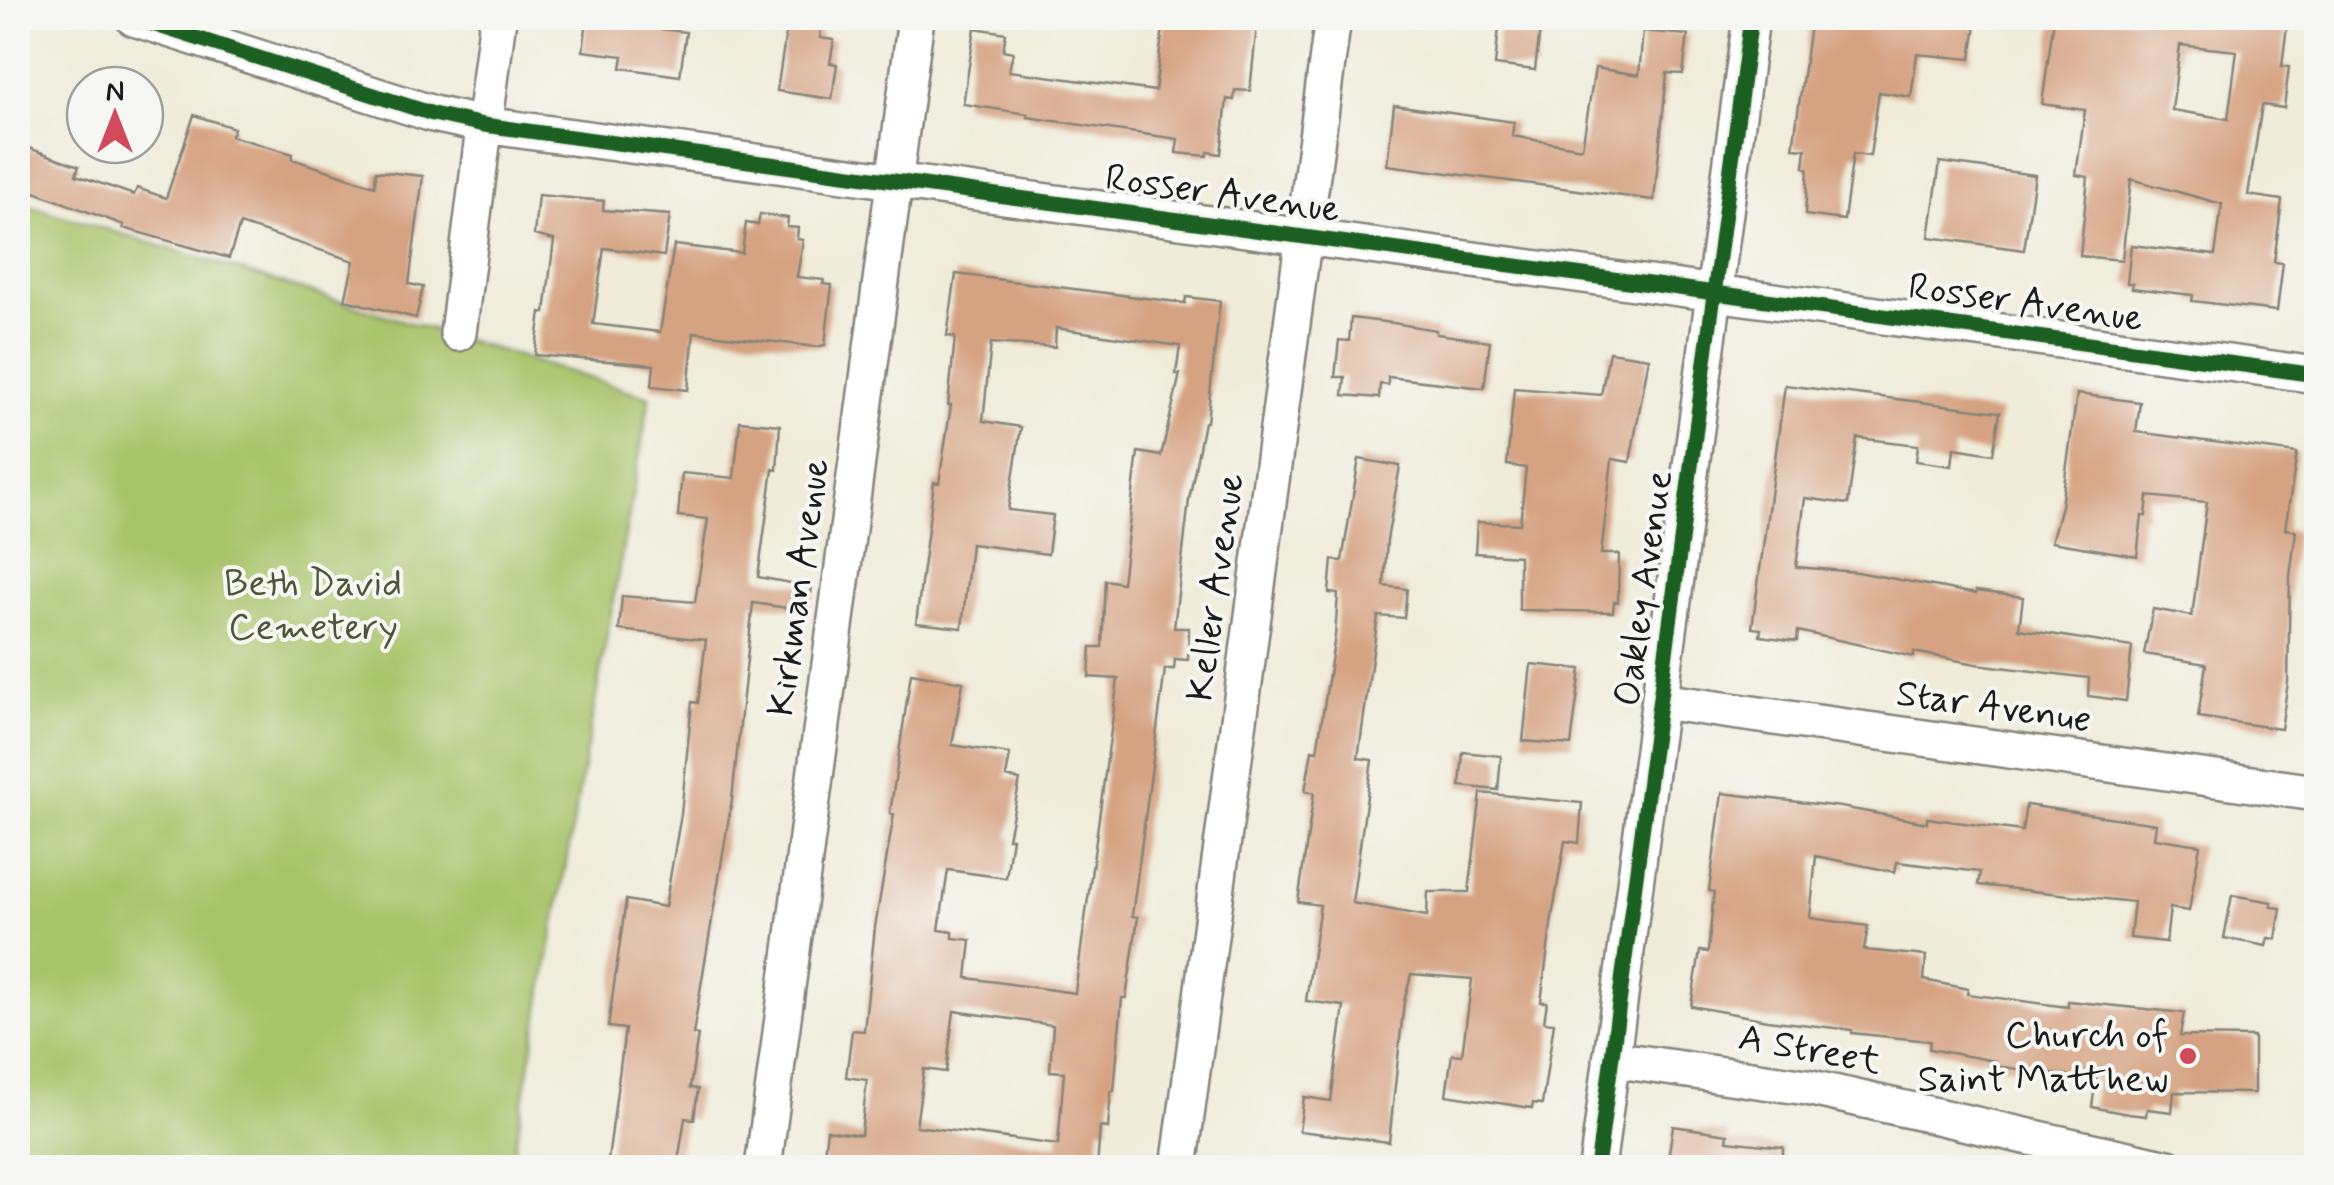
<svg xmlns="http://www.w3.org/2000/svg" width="2334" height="1185" font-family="Mynerve,sans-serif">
	<rect width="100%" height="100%" fill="#f6f6f2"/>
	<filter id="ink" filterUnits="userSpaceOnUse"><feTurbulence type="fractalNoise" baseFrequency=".01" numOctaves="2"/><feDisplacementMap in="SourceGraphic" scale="20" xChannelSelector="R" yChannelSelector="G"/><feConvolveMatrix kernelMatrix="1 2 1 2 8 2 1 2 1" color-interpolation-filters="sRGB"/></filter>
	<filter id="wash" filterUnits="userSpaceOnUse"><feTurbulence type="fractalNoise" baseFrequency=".0048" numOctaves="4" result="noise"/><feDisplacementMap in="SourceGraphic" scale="40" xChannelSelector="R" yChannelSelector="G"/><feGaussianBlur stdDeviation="2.25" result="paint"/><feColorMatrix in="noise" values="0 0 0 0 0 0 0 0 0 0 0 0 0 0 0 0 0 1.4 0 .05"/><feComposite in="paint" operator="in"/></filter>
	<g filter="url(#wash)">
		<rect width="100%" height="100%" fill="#efecd9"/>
		<path fill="#a8c46b" stroke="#627044" stroke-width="2.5" d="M18 202 650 397 511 1167H18Z"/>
		<g id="blocks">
			<path fill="#d6a382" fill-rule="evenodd" d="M788 18H822L820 38 834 40 830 63 837 64 832 99 777 91Z
				M1500 18 1541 21 1535 70 1495 65Z
				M1811 18H1977L1971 59 1917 54 1911 97 1879 92 1870 156 1853 154 1844 220 1805 215 1808 168 1804 167 1806 149 1793 148Z
				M2054 18H2288L2282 66 2289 67 2284 108 2262 105 2248 195 2282 200 2274 262 2283 263 2277 311 2192 301 2193 295 2132 288 2133 283H2127L2131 245 2215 255 2222 204 2131 179 2122 260 2080 256 2088 177 2076 175 2085 110 2042 104ZM2180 45 2237 51 2228 119 2172 110Z
				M1164 19 1257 24 1250 91 1235 90 1234 100 1227 99 1221 154 1208 152 1207 156 1176 153 1178 139 1027 117 1028 114 963 104 975 28 1006 33 1003 50 1013 52 1009 71 1155 91Z
				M587 20 686 32 680 76 621 68 623 56 583 51Z
				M1643 31 1688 35 1683 74 1667 73 1654 200 1387 165 1394 105 1514 122 1512 136 1582 148 1595 68 1639 75Z
				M194 115 234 128 231 136 293 154 292 159 375 186 376 171 423 176 409 284 423 287 416 318 345 300 354 261 240 224 229 258 123 228 124 225 18 186V144L79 166 76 175 134 195 137 188 166 198Z
				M1940 162 2035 175 2024 250 1929 237Z
				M538 195 604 201 603 210 670 215 664 256 604 248 593 324 660 332 674 245 742 253 746 223 758 225 760 214 788 218 787 227 798 228 797 239 803 240 797 277 824 280 823 284 832 285 825 345 816 347 694 332 688 390 652 386 654 365 535 355 541 312 545 313 554 240 534 235Z
				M956 274 1185 303 1186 297 1220 301 1207 422H1204L1189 500 1174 628H1189L1188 660 1175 659 1174 669H1165L1132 916 1138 917 1126 998H1122L1114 1091H1111L1108 1128 1100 1127 1097 1168H822L827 1130 861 1135 867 1080 846 1077 852 1030 864 1031 875 927 894 814 890 813 911 673 963 682 952 745 1010 754 1006 777 1020 780 1008 838H1012L1006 878 948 870 939 930 953 932V938L971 940 967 978 1075 993 1118 679 1089 677 1091 647H1102L1105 580 1122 583 1138 452 1161 456 1180 374H1176L1180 346 1056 328 1055 347 991 343 983 421 1021 427 1008 510 1053 515 1048 554 971 544 962 628 916 623 934 482 939 483 951 405H948L955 337 947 336ZM954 1011 1053 1025 1050 1071 1064 1072 1058 1145 916 1126 924 1069 946 1072Z
				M1351 318 1393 323 1436 330V334L1490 341 1484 388 1388 377V385L1380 384 1379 398 1343 395 1345 377H1335L1339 340 1349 341Z
				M1609 352 1649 358 1630 462 1612 459 1601 554H1619L1618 602H1614L1613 612 1519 610V556L1475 553 1477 522 1520 524 1526 468 1507 465 1514 388 1601 395Z
				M1785 385 2000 412 1993 454 1954 448 1952 466 1916 461 1918 445 1857 438 1848 504 1805 498 1796 567 1857 572 1976 594V591L2023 597 2019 629 2132 647 2126 701 2088 696 2089 678 1976 664 1914 652V657L1798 631 1797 641 1760 636 1761 629 1752 628Z
				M2077 394 2140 402 2136 432 2297 453 2285 529 2296 531 2290 576 2288 682 2281 729 2198 717 2206 664 2144 654 2153 609 2192 616 2207 502 2148 496 2146 516H2142L2137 556 2051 542 2061 506Z
				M740 421 780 425 777 470 773 469 758 577 812 587 808 611 753 603 732 799 693 1034 698 1035 690 1088 698 1089 694 1119 685 1118 677 1168H607L625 1029 608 1027 626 900 665 907 681 814 692 702 698 703 706 640 619 630 622 596 695 602 708 519 678 516 682 473 734 478Z
				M1359 459 1400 466 1387 540 1384 586 1407 589 1404 618 1378 616 1358 758 1372 760 1352 903 1427 916 1428 892H1469L1481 793 1582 803 1579 843 1565 841 1552 917 1541 1002H1547L1544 1022 1554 1023 1542 1104 1533 1103 1532 1108 1446 1095 1452 1054 1462 1055 1472 979 1411 974 1404 1002 1389 1142 1299 1131 1304 1097 1331 1101 1344 1006 1306 1001 1320 905 1298 902 1314 793 1305 791 1312 750 1317 751 1335 636 1338 594 1329 593 1332 560 1342 561Z
				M1531 664 1581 669 1571 745 1523 741Z
				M1463 752 1501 756 1498 790 1460 786Z
				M1722 793 1841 807 1927 823V818L2022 831 2026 805 2156 824 2154 838 2200 845 2189 911 2170 908 2166 942 2130 938 2134 902 1978 885 1980 872 1897 862 1895 872 1816 856 1810 918 1868 926 1864 950 1926 956 1924 980 1968 989 1967 994 2068 1007V1001L2184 1013 2180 1036 2254 1037V1093L2174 1092 2172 1112 2147 1109 2146 1116 2128 1114 2092 1107 2096 1079 1995 1066V1061L1929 1049 1930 1041 1852 1033V1030L1767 1020 1691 1006 1700 951 1708 952 1714 892 1709 891Z
				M2232 895 2272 902 2271 907 2281 908 2276 939 2268 938 2266 946 2224 938Z
				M1673 1126 1728 1134 1727 1141 1783 1147V1168L1667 1165Z"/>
		</g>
	</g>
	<g filter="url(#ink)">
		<use href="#blocks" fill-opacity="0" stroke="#86847a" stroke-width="2.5"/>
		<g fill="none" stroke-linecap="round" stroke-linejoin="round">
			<defs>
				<path id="minor" d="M134 18 433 114 484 125 2316 375
					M458 333 498 18
					M1660 701 2316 793
					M1611 1059 1807 1087 2168 1168
					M763 1168 916 18
					M1179 1168 1333 18
					M1597 1168 1751 18"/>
			</defs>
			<use href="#minor" stroke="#86847a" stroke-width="40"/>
			<use href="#minor" stroke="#fff" stroke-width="35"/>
			<defs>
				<path id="cycleway" d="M134 18 433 114 484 125 2316 375
					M1597 1168 1751 18"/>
			</defs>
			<use href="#cycleway" stroke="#f6f6f2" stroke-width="21"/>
			<use href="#cycleway" stroke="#1b5e20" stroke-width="15"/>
		</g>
	</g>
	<circle fill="#d1495b" stroke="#f6f6f2" stroke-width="4" cx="2188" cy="1056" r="10"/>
	<g text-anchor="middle" stroke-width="8" stroke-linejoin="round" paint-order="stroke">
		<g font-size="38" fill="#1c1c1c" stroke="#f6f6f2">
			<text transform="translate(1223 192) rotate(8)" y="13">Rosser Avenue</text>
			<text transform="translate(2026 301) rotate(8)" y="13">Rosser Avenue</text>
			<text transform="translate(797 587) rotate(-82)" y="13">Kirkman Avenue</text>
			<text transform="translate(1214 587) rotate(-82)" y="13">Keller Avenue</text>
			<text transform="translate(1642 588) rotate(-82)" y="13">Oakley Avenue</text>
			<text transform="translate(1994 705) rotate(8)" y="13">Star Avenue</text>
			<text transform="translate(1810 1048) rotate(10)" y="13">A Street</text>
		</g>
		<g font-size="38" fill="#4d5738" stroke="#f6f6f2">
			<text x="313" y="595">Beth David<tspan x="313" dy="44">Cemetery</tspan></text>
		</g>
		<g font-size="38" fill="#1c1c1c" stroke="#f6f6f2" text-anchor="end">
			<text x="2168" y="1047">Church of<tspan x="2168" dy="44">Saint Matthew</tspan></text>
		</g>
	</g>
	<rect width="2334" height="1185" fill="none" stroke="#f6f6f2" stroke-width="60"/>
	<g transform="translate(115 115)"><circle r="48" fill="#f6f6f2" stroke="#9f9f9c" stroke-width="2.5"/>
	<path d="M0-8L18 38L0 25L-18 38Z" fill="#d1495b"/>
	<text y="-15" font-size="28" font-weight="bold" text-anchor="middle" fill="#1c1c1c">N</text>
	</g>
</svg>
